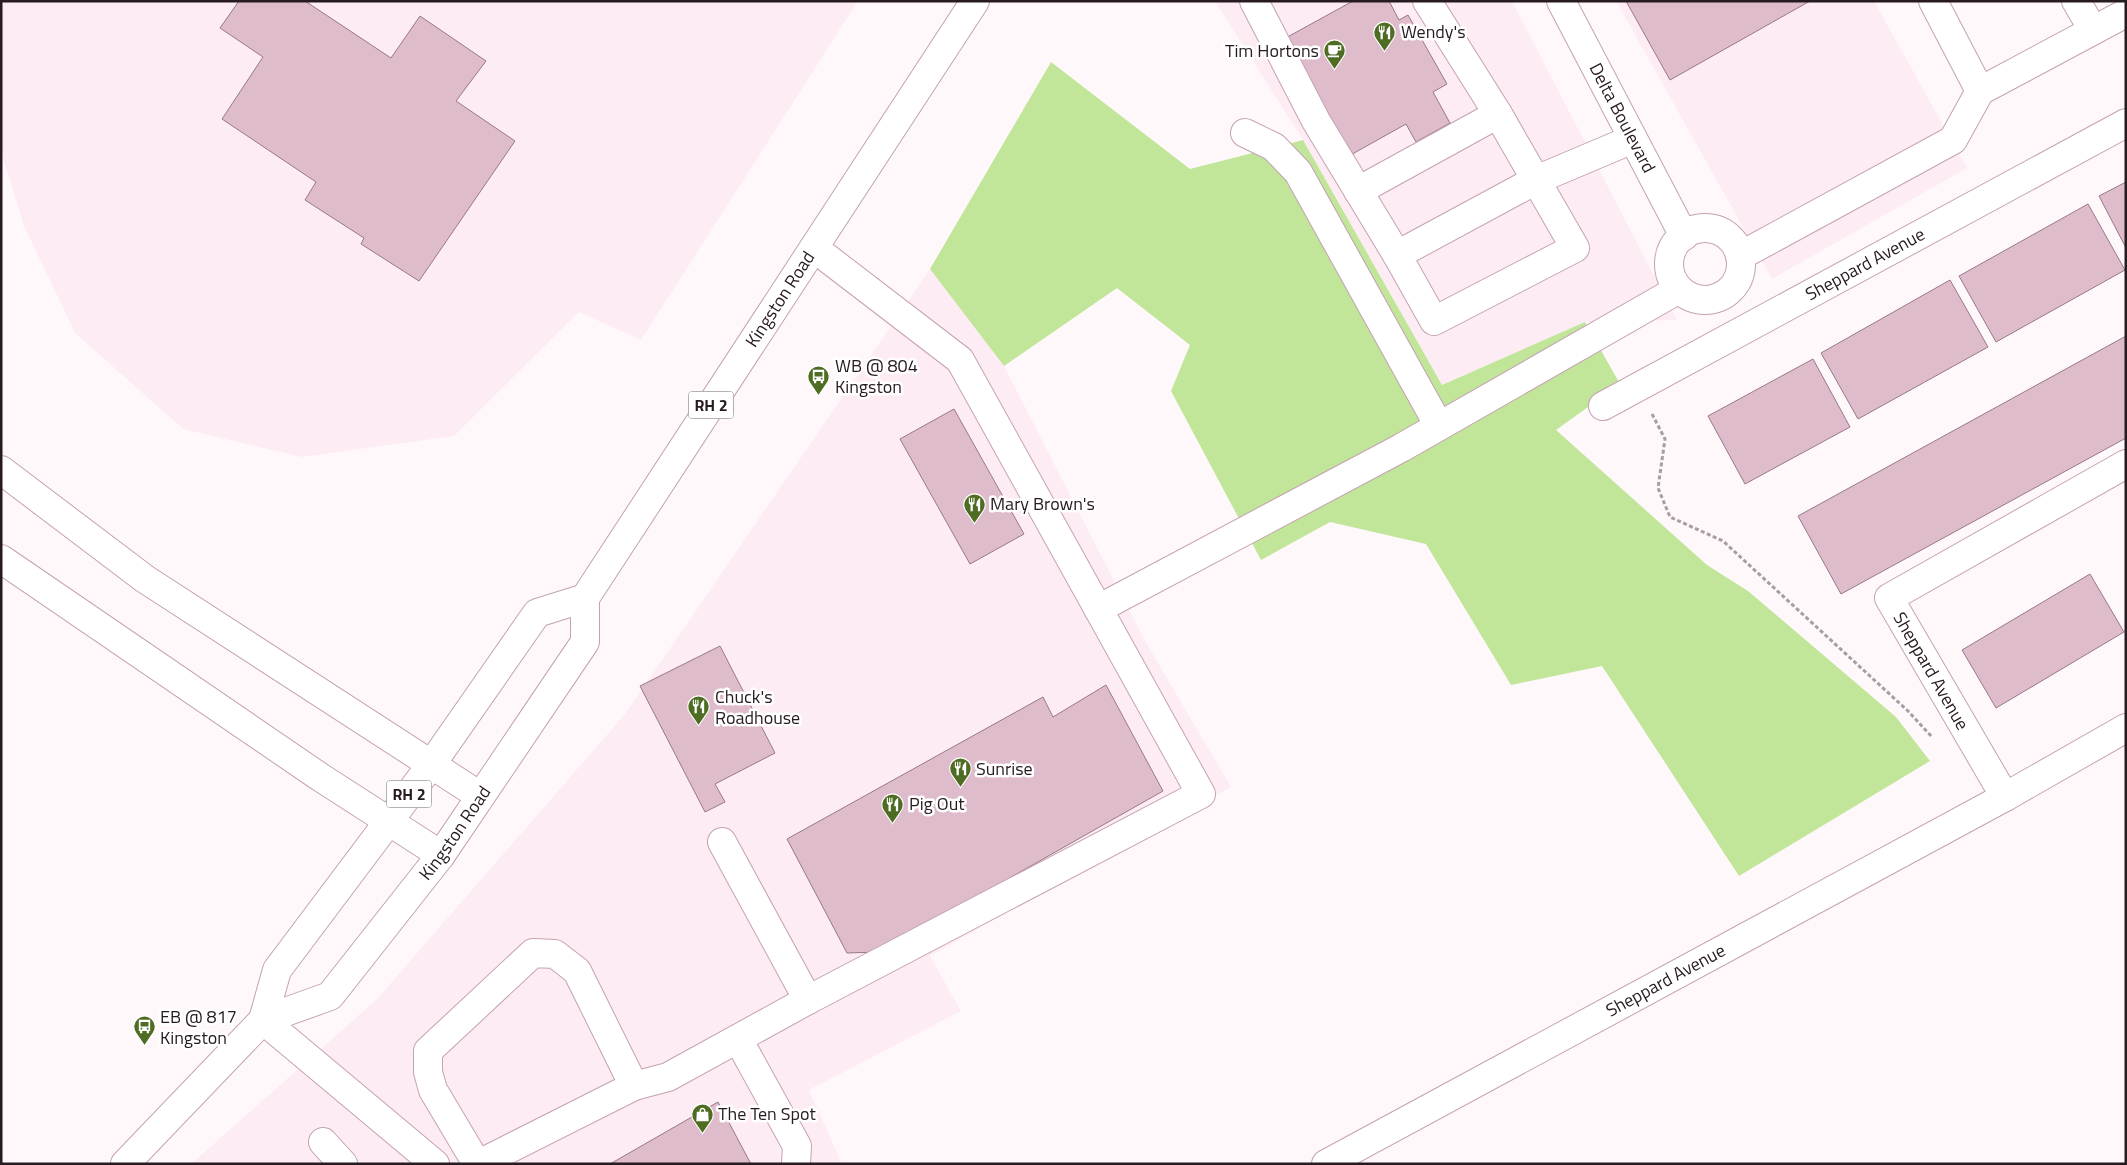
<svg xmlns="http://www.w3.org/2000/svg" width="2127" height="1165" font-family="'Titillium Web',sans-serif">
	<rect width="100%" height="100%" fill="#fff8fb"/>
	<path fill="#feecf4" d="M1 1H858L641 340 579 312 454 436 302 457 183 429 75 333 24 226 1 151Z
		M1215 1H1512L1677 320 1585 322 1442 385 1303 140Z
		M1616 1H1874L1967 168 1772 279Z
		M930 269 1004 366 1144 639 1231 787 930 956 961 1011 809 1090 842 1164H191L377 999 625 714Z"/>
	<path fill="#c1e599" d="M1051 62 1190 169 1303 140 1442 385 1585 322 1620 384 1556 430 1707 565 1748 591 1896 717 1930 761 1739 876 1602 666 1511 685 1426 544 1330 522 1261 560 1171 391 1190 345 1117 288 1004 366 930 269Z"/>
	<path fill="#dfbccb" stroke="#987887" d="M239 1H305L391 58 420 16 486 61 456 101 515 141 419 281 361 244 364 238 305 200 316 182 222 119 263 57 220 28Z
		M1353 1H1389L1399 20 1408 15 1447 84 1433 92 1450 123 1416 142 1406 124 1347 157 1282 40Z
		M1626 1H1810L1670 80Z
		M2126 182V248L2099 196Z
		M2088 204 2125 270 1996 342 1959 276Z
		M1950 280 1988 347 1858 419 1821 353Z
		M2126 336V438L1841 594 1798 516Z
		M1813 359 1850 427 1745 484 1708 416Z
		M954 409 1024 534 970 564 900 439Z
		M2090 574 2124 632 1996 708 1962 650Z
		M720 646 775 753 715 784 725 802 705 812 640 686Z
		M1106 685 1163 791 879 952 847 953 787 839 1043 697 1053 717Z
		M718 1102 751 1164H610Z"/>
	<g fill="none" stroke-linecap="round" stroke-linejoin="round">
		<defs>
			<g id="minor">
				<path d="M1254 1 1316 121 1397 255 1434 321 1575 248 1498 114 1427 1"/>
				<path id="s1" d="M1561 1 1684 236"/>
				<path d="M1933 1 1980 91"/>
				<path d="M2076 1 2093 30"/>
				<path d="M1245 133 1274 147 1298 172 1439 426"/>
				<path d="M1358 191 1498 114"/>
				<circle cx="1705" cy="264" r="36"/>
				<path d="M1397 255 1536 180 1633 139"/>
				<path d="M1740 256 1953 140 1980 91 2126 13"/>
				<path id="s2" d="M1603 406 2126 123"/>
				<path d="M1098 609 1401 448 1679 289"/>
				<path d="M2005 797 1889 598 2126 464"/>
				<path d="M722 842 808 1000 1201 794 960 360 814 248"/>
				<path d="M263 1020 435 1164"/>
				<path d="M738 1039 797 1146 796 1164"/>
				<path d="M634 1086 668 1077 808 1000"/>
				<path d="M323 1142 343 1164"/>
				<path d="M477 1164 433 1090 428 1072V1051L533 953 555 954 577 971 634 1086 479 1164"/>
				<path id="s3" d="M1326 1164 2005 797 2126 728"/>
			</g>
			<g id="major">
				<path d="M263 1020 277 970 431 765 537 613 585 598"/>
				<path id="s4" d="M125 1164 263 1020 330 996 441 855 585 642V598L975 1"/>
			</g>
			<path id="highway" d="M1 470 145 579 480 796
				M1 559 320 777 441 855"/>
		</defs>
		<use href="#minor" stroke="#c4a2b2" stroke-width="30"/>
		<use href="#major" stroke="#c4a2b2" stroke-width="30"/>
		<use href="#highway" stroke="#c4a2b2" stroke-width="30"/>
		<path stroke="#a79da2" stroke-width="3" stroke-dasharray="4 2.5" stroke-linecap="butt" d="M1652 414 1665 439 1658 488 1670 517 1723 541 1908 711 1932 737"/>
		<use href="#minor" stroke="#fff" stroke-width="28"/>
		<use href="#major" stroke="#fff" stroke-width="28"/>
		<use href="#highway" stroke="#fff" stroke-width="28"/>
	</g>
	<defs>
		<symbol id="restaurant-pin" viewBox="-11 -11 22 30"><path d="M0 17L-7.5 6A9.5 9.5 0 1 1 7.5 6Z" fill="#4e6d23" stroke="#fff"/><path d="M-5-6h1v4h1v-4h1v4h1v-4h1v5L-1.5 .5V6h-2V.5L-5-1ZM5-6V6H3V1.5H1.5Q1.5-4 5-6Z" fill="#fff"/></symbol>
		<symbol id="cafe-pin" viewBox="-11 -11 22 30"><path d="M0 17L-7.5 6A9.5 9.5 0 1 1 7.5 6Z" fill="#4e6d23" stroke="#fff"/><path d="M-5.5-4.5H6V0H3Q3 3.5 0 3.5H-2.5Q-5.5 3.5-5.5 0ZM3-3.2v2h1.7v-2ZM-6 4.5H4V6H-6Z" fill="#fff"/></symbol>
		<symbol id="bus-pin" viewBox="-11 -11 22 30"><path d="M0 17L-7.5 6A9.5 9.5 0 1 1 7.5 6Z" fill="#4e6d23" stroke="#fff"/><path d="M-5-6H5V4H4V6H2V4H-2V6H-4V4H-5ZM-3.5-4V0h7V-4ZM-3.5 1.2v1.5H-2V1.2ZM2 1.2v1.5H3.5V1.2Z" fill="#fff"/></symbol>
		<symbol id="shop-pin" viewBox="-11 -11 22 30"><path d="M0 17L-7.5 6A9.5 9.5 0 1 1 7.5 6Z" fill="#4e6d23" stroke="#fff"/><path d="M-5-2.5h2.3a2.7 3.5 0 0 1 5.4 0H5L5.5 6h-11ZM-1.5-2.5h3a1.5 2.3 0 0 0-3 0Z" fill="#fff"/></symbol>
	</defs>
	<g fill-rule="evenodd">
		<use href="#restaurant-pin" x="1372" y="20" width="25" height="34"/>
		<use href="#cafe-pin" x="1322" y="38" width="25" height="34"/>
		<use href="#bus-pin" x="806" y="364" width="25" height="34"/>
		<use href="#restaurant-pin" x="962" y="492" width="25" height="34"/>
		<use href="#restaurant-pin" x="686" y="694" width="25" height="34"/>
		<use href="#restaurant-pin" x="948" y="756" width="25" height="34"/>
		<use href="#restaurant-pin" x="880" y="792" width="25" height="34"/>
		<use href="#bus-pin" x="132" y="1014" width="25" height="34"/>
		<use href="#shop-pin" x="690" y="1102" width="25" height="34"/>
	</g>
	<g text-anchor="middle" stroke-width="5" stroke-linejoin="round" paint-order="stroke">
		<g fill="#fff" stroke="#685f63" stroke-width="1">
			<rect x="688.5" y="391.5" width="45" height="27" rx="4"/>
			<rect x="386.5" y="780.5" width="45" height="27" rx="4"/>
		</g>
		<g font-size="16" font-weight="bold" fill="#271a20">
			<text x="711" y="411">RH 2</text>
			<text x="409" y="800">RH 2</text>
		</g>
		<g font-size="18" fill="#271a20" stroke="#fff" text-anchor="start">
			<text x="1401" y="38">Wendy's</text>
			<text x="1319" y="57" text-anchor="end">Tim Hortons</text>
			<text x="835" y="372">WB @ 804<tspan x="835" dy="21">Kingston</tspan></text>
			<text x="990" y="510">Mary Brown's</text>
			<text x="715" y="703">Chuck's<tspan x="715" dy="21">Roadhouse</tspan></text>
			<text x="976" y="775">Sunrise</text>
			<text x="909" y="810">Pig Out</text>
			<text x="160" y="1023">EB @ 817<tspan x="160" dy="21">Kingston</tspan></text>
			<text x="718" y="1120">The Ten Spot</text>
		</g>
		<g font-size="18" fill="#271a20" stroke="#fff">
			<text dy="6" stroke="none"><textPath href="#s1" startOffset="132">Delta Boulevard</textPath></text>
			<text dy="6" stroke="none"><textPath href="#s2" startOffset="298">Sheppard Avenue</textPath></text>
			<text dy="6" stroke="none"><textPath href="#s4" startOffset="1108">Kingston Road</textPath></text>
			<text transform="translate(1931 671) rotate(60)" y="6">Sheppard Avenue</text>
			<text dy="6" stroke="none"><textPath href="#s4" startOffset="476">Kingston Road</textPath></text>
			<text dy="6" stroke="none"><textPath href="#s3" startOffset="386">Sheppard Avenue</textPath></text>
		</g>
	</g>
	<rect width="2127" height="1165" fill="none" stroke="#271a20" stroke-width="5"/>
</svg>
